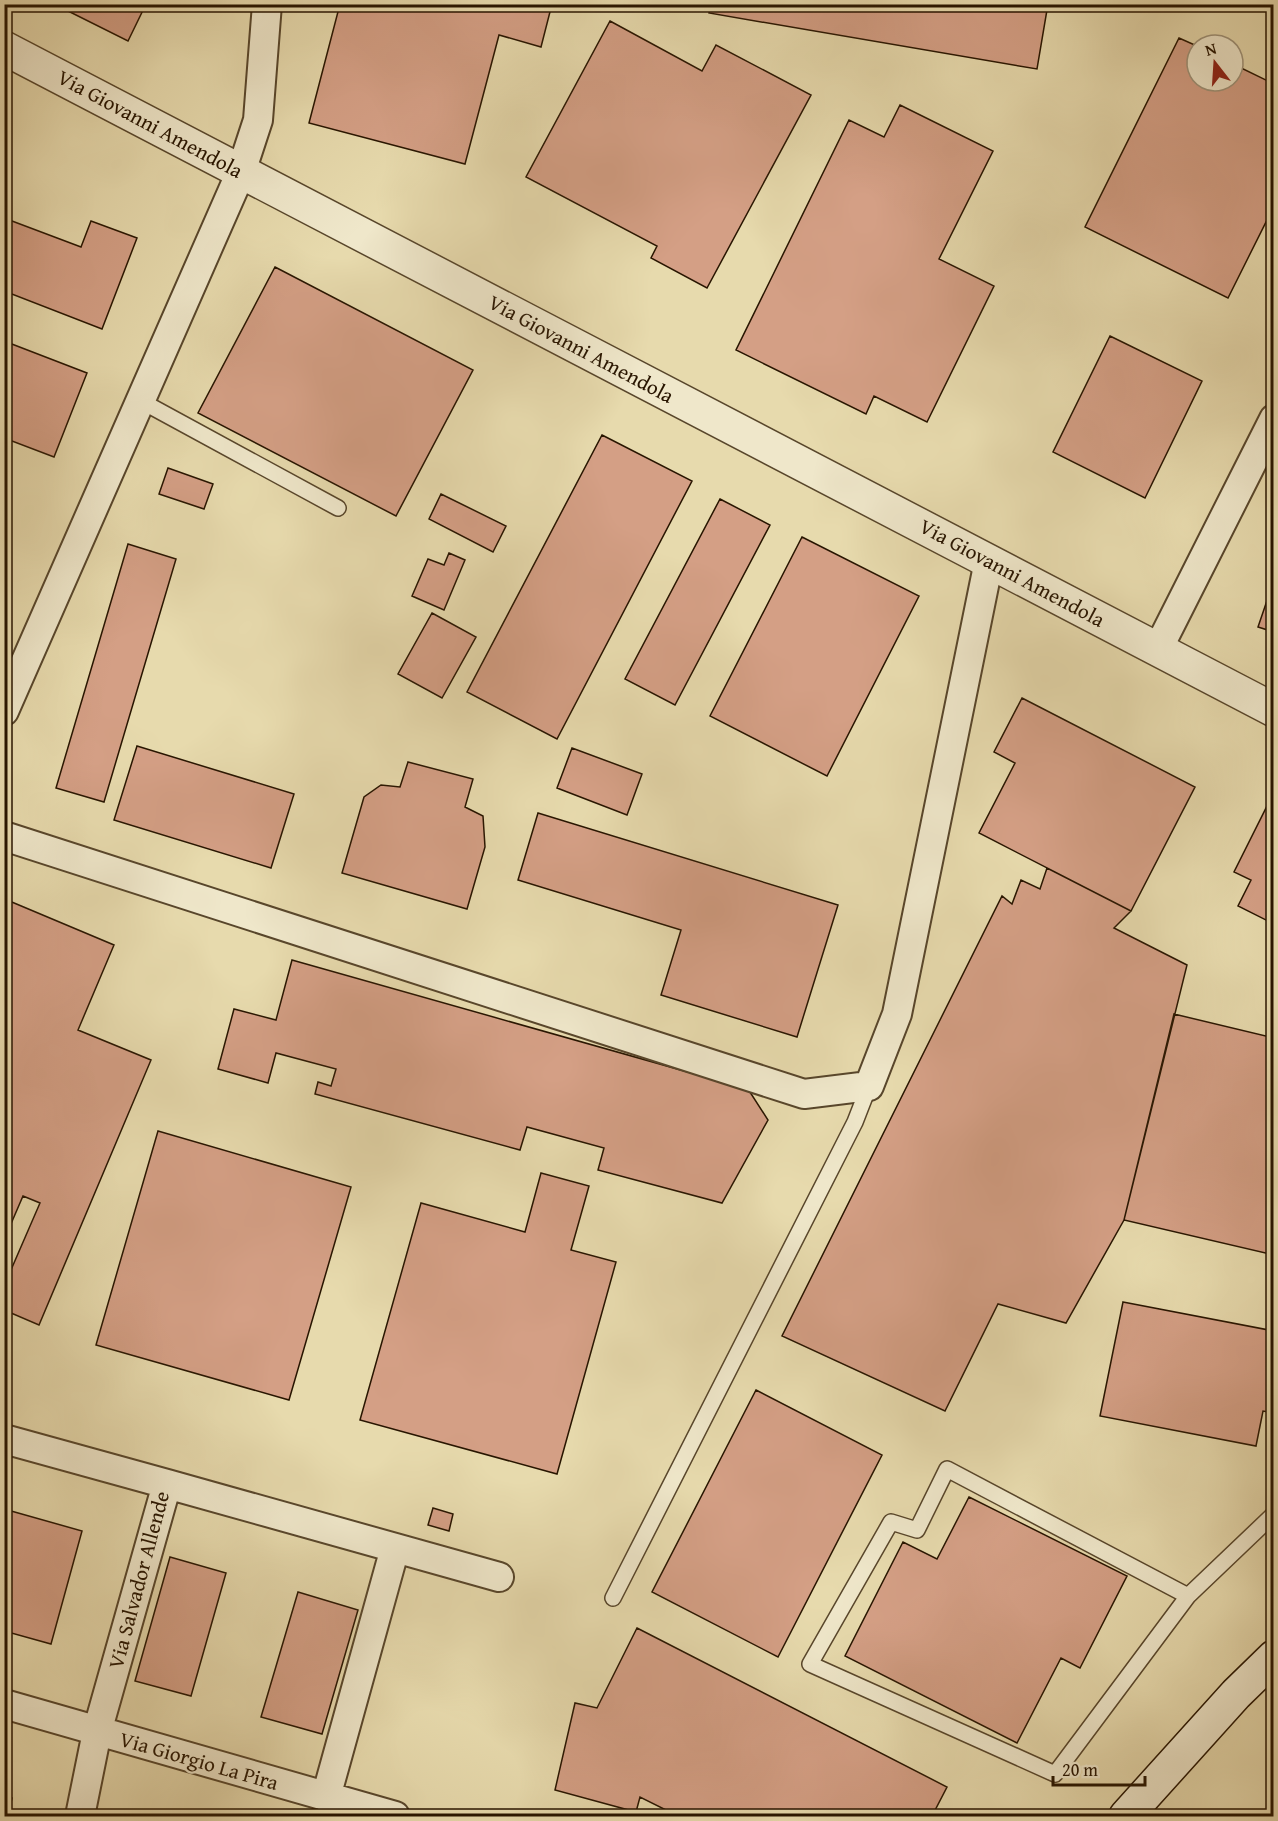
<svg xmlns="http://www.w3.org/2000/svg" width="1278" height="1821" font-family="'Gentium Book Plus',serif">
	<rect width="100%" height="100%" fill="#e7daad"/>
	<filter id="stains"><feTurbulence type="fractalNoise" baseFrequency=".00333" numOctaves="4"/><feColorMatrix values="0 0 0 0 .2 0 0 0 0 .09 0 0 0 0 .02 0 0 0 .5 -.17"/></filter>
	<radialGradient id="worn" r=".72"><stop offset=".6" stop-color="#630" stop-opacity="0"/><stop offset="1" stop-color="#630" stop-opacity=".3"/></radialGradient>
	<path fill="#d49f85" stroke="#281500" stroke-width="1.5" d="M54 4H146L128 41Z
		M340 4H552L541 47 499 35 465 164 309 123Z
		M711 4H1048L1037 69 709 13Z
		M610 21 702 71 716 45 811 95 707 288 651 258 657 246 526 177Z
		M1179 38 1197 46V81H1233V64L1274 84V206L1228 298 1085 227Z
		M900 105 993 151 939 259 994 286 927 422 874 396 866 414 736 350 849 120 884 137Z
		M4 218 81 247 91 221 137 238 102 329 4 291Z
		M275 267 473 370 396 516 198 413Z
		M1110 336 1202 381 1145 498 1053 452Z
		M4 341 87 373 54 457 4 438Z
		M602 435 692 481 557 739 467 692Z
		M168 468 213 484 204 509 159 494Z
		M441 494 506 526 493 552 429 519Z
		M720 499 770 525 675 705 625 679Z
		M802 537 919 596 827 776 710 716Z
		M128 544 176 559 104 802 56 788Z
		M449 553 465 560 444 610 412 596 428 559 444 565Z
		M1274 580V632L1258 627Z
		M432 613 476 637 442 698 398 674Z
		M1022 698 1195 787 1131 911 979 833 1015 763 994 752Z
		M137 746 294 794 271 868 114 820Z
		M572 748 642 774 627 815 557 788Z
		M408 762 473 779 465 807 483 816 485 847 467 909 342 873 364 797 381 785 400 787Z
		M1274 792V924L1238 906 1251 880 1234 872Z
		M538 813 838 905 797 1037 661 995 681 930 518 880Z
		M1047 868 1131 911 1114 928 1187 965 1124 1220 1066 1323 998 1304 945 1411 782 1336 1002 896 1012 904 1021 880 1040 889Z
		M7 900 114 945 78 1030 151 1060 39 1325 4 1310V1286L40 1203 23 1196 4 1240V906Z
		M292 960 748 1089 768 1120 722 1203 598 1170 604 1148 527 1127 520 1150 315 1094 318 1082 331 1086 336 1069 276 1053 268 1083 218 1069 234 1009 276 1020Z
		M1174 1014 1274 1038V1255L1124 1220Z
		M158 1131 351 1187 289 1400 96 1345Z
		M541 1173 589 1186 571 1250 616 1262 557 1474 360 1420 421 1203 525 1232Z
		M1123 1302 1274 1331V1413L1263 1411 1256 1446 1100 1416Z
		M756 1390 882 1455 778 1657 652 1592Z
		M969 1497 1127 1576 1080 1668 1061 1658 1017 1743 845 1656 903 1542 937 1559Z
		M433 1508 453 1514 449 1531 428 1525Z
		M4 1509 82 1531 51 1644 4 1631Z
		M170 1557 226 1573 191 1696 135 1681Z
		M298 1592 358 1610 322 1734 261 1717Z
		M637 1628 947 1787 932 1816H678L640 1797 636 1812 555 1790 575 1703 597 1708Z
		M4 1796 12 1798 8 1816H4Z"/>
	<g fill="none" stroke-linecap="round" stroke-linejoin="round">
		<defs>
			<path id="service" d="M141 401 338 508
				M947 1469 1188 1596 1055 1774 810 1664 891 1522 917 1530Z
				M1188 1596 1274 1514
				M613 1598 855 1122 869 1086"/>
			<path id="minor" d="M1158 649 1274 419
				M4 711 241 172 258 120 267 4
				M4 836 804 1094 869 1086 897 1014 989 561
				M4 1439 167 1484 97 1732 80 1816
				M167 1484 499 1577
				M4 1704 395 1816
				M326 1797 395 1548"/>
			<path id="tertiary" d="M4 48 1274 710"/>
			<path id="secondary" d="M1126 1816 1236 1694 1274 1657"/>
		</defs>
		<use href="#service" stroke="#58462b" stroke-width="18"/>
		<use href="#minor" stroke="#58462b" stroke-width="32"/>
		<use href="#tertiary" stroke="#58462b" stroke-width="36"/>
		<use href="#secondary" stroke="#281500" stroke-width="36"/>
		<use href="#service" stroke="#efe7ca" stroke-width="15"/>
		<use href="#minor" stroke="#efe7ca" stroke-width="28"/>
		<use href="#tertiary" stroke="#efe7ca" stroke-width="33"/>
		<use href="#secondary" stroke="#efe7ca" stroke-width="33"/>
	</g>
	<g text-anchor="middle" stroke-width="4.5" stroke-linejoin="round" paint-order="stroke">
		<g font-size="21" fill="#281500" stroke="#efe7ca">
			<text transform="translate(150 124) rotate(28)" y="7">Via Giovanni Amendola</text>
			<text transform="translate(581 349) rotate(28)" y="7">Via Giovanni Amendola</text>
			<text transform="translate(1012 573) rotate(28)" y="7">Via Giovanni Amendola</text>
			<text transform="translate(139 1580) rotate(-75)" y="7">Via Salvador Allende</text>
			<text transform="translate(199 1761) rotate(16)" y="7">Via Giorgio La Pira</text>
		</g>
	</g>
	<rect width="1278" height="1821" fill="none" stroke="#e7daad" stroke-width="24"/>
	<rect x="6" y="6" width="1266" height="1809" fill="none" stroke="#281500" stroke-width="3"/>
	<rect x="12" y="12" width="1254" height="1797" fill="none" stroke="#281500" stroke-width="1.5"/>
	<g transform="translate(1215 63) rotate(343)"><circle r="28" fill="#efe7ca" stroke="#9f9379" stroke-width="1.5"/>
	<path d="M0-4.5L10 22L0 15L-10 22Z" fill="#8f2418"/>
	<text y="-9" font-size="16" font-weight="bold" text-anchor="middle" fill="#281500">N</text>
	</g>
	<path d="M1053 1776v9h92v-9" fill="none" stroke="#281500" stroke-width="3"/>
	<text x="1062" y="1776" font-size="18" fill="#281500" stroke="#efe7ca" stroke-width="4.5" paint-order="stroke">20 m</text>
	<rect width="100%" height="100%" filter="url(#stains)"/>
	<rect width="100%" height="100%" fill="url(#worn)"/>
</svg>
